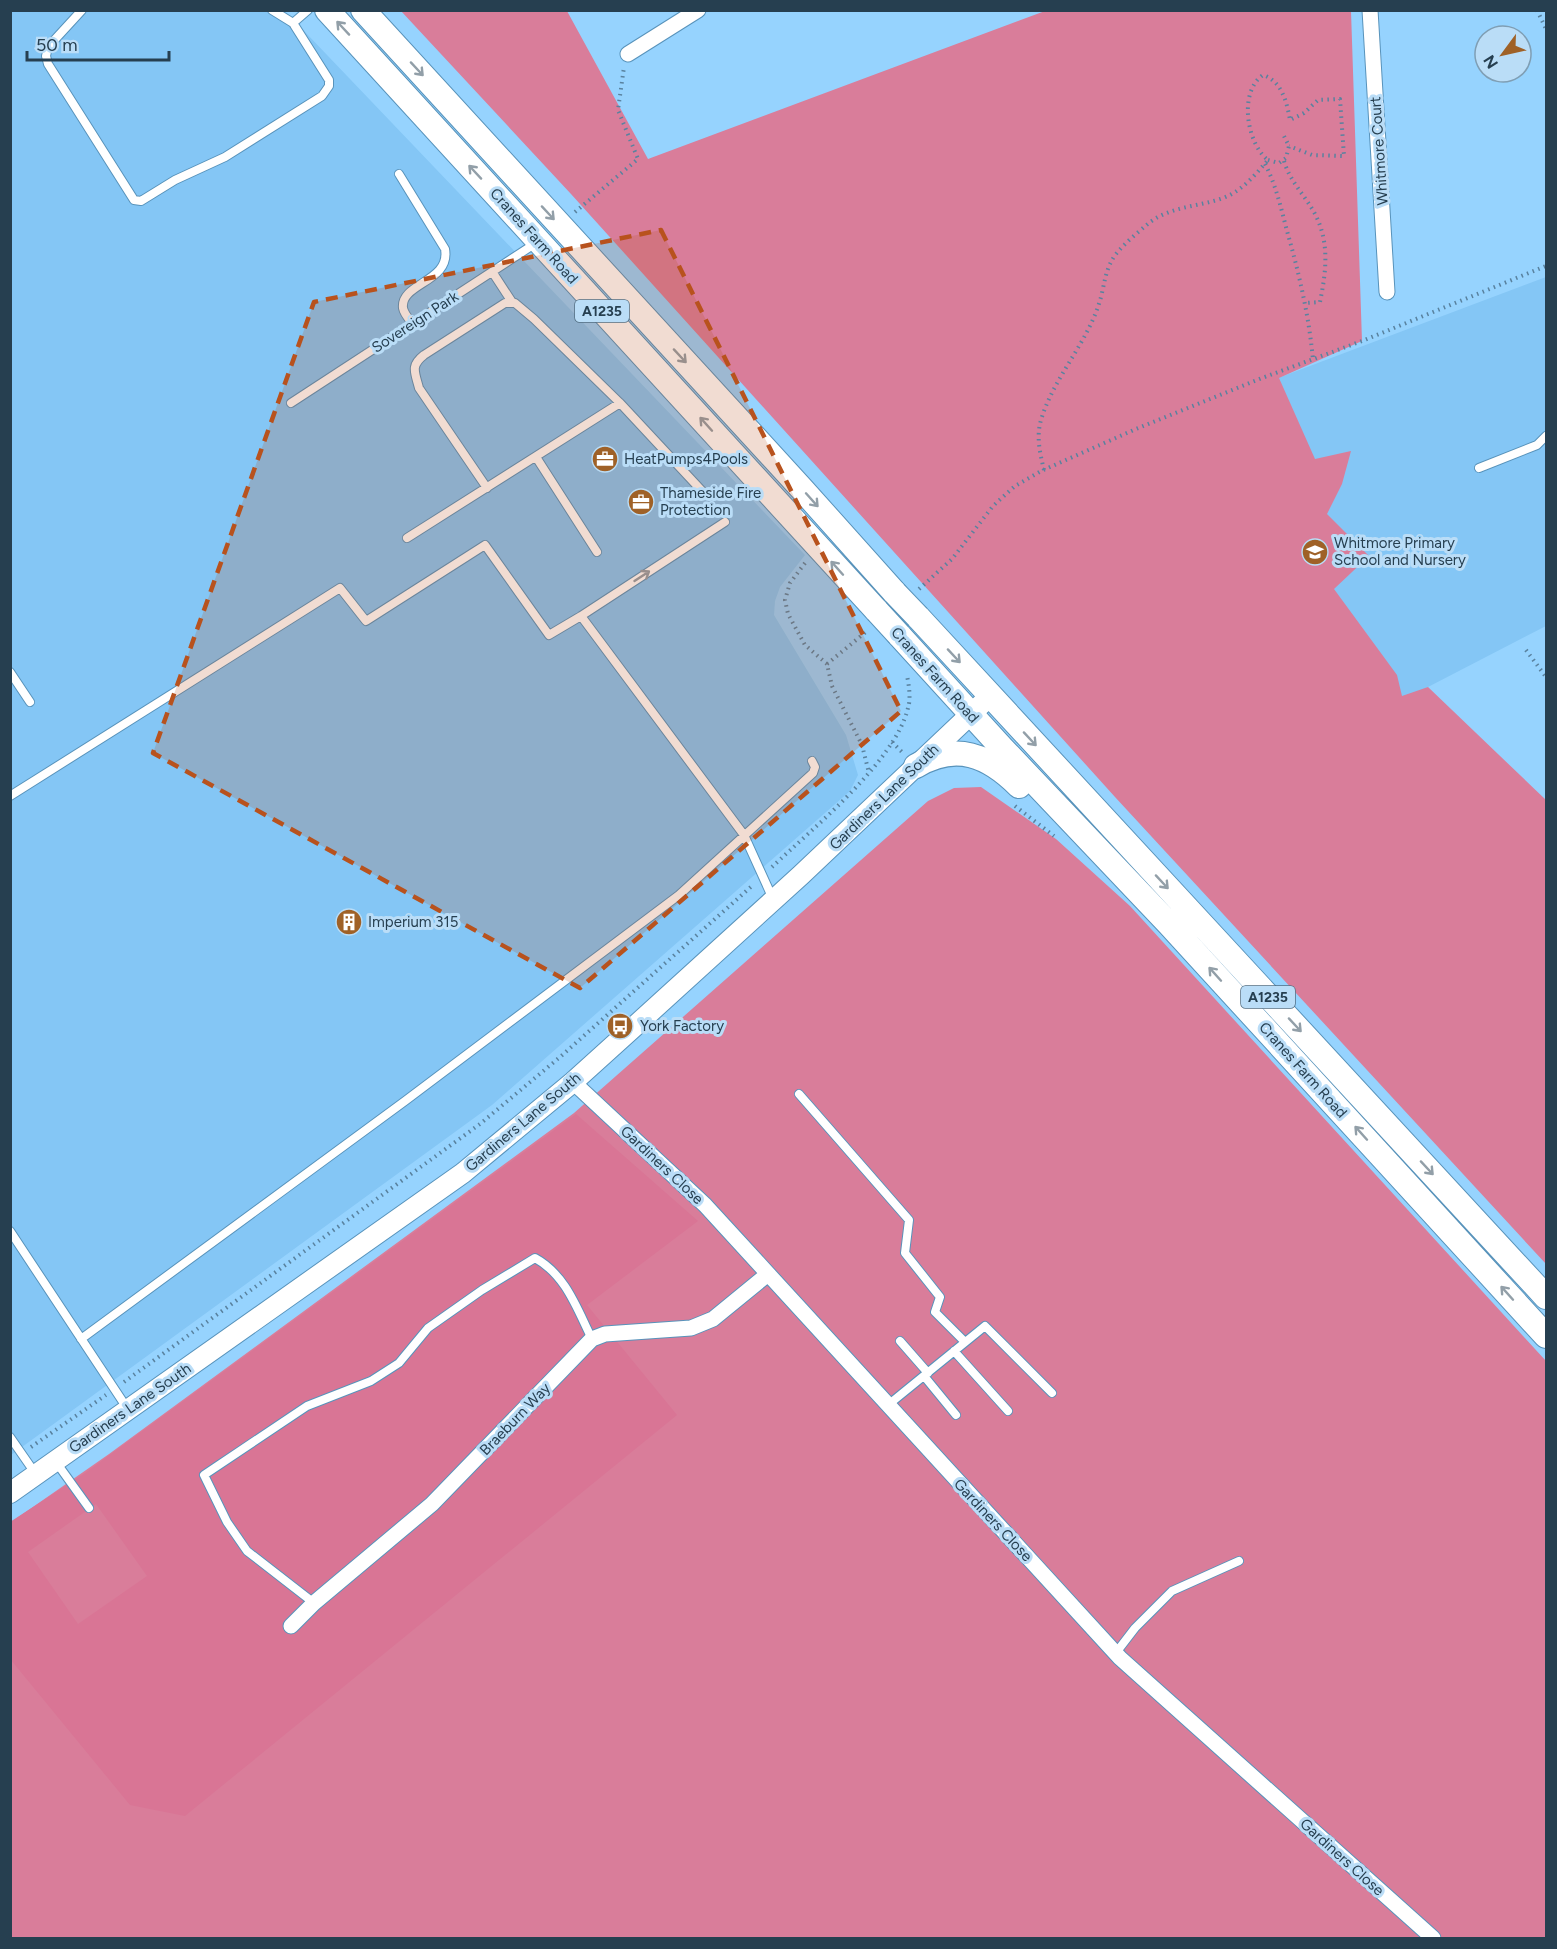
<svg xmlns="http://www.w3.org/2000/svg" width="1557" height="1949" font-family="Figtree,sans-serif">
	<rect width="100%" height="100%" fill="#96d3fe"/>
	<path fill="#84c6f5" d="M11 11H285L805 555 780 587 775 601 774 615 846 735 858 775 850 791 492 1105 11 1455Z
		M1546 277V626L1428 687 1404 702 1165 775 1278 378Z"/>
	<path fill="#d97d9a" d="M401 11H567L648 159 1045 11H1351L1362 341 1279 378 1315 459 1351 451 1342 484 1327 514 1369 556 1334 589 1397 675 1402 696 1428 687 1546 800V1264L1115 797 571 194Z
		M981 787 1056 839 1130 906 1546 1361V1938H11L10 1523 109 1454 574 1113 928 801 954 788Z"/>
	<path fill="#d97595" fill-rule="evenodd" d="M576 1114 698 1221 587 1305 677 1415 185 1816 130 1805 11 1660 10 1522 85 1473ZM96 1504 147 1576 78 1624 28 1552Z"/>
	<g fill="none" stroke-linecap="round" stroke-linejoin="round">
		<defs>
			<path id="service" d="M82 10 48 47 46 56 48 64 134 200 141 201 175 180 225 157 322 96 329 86V80L293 23 272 10
				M293 23 308 10
				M399 174 445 249C451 282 400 283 403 308 404 314 409 319 413 324
				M493 273 512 302
				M291 403 536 243
				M536 457 597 552
				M1479 468 1537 445 1546 436
				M487 488 419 388C415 372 410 366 424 355L505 303H515L534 319 620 403 702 491
				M407 538 620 403
				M581 616 725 522
				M10 672 30 702
				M10 796 340 588 366 621 485 545 549 635 581 616 744 835 773 899
				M799 1094 909 1220 905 1253 940 1297 935 1312 965 1342
				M10 1231 127 1408
				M81 1339 405 1101 679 895 813 773 815 767 812 761
				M900 1341 928 1373
				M954 1351 1008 1411
				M924 1376 956 1415
				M888 1405 985 1326 1052 1393
				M10 1437 35 1473
				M56 1462 89 1508
				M314 1603 247 1551 227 1522 204 1475 307 1406 371 1381 399 1363 428 1328 482 1290 535 1258C566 1275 577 1309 592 1339
				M1115 1654 1135 1628 1172 1591 1239 1561"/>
			<path id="minor" d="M1370 10 1387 292
				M628 54 698 10
				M573 1082 705 1205 1120 1658 1433 1938
				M291 1626 314 1603 432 1504 592 1339 605 1334 691 1328 713 1319 768 1274"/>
			<path id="tertiary" d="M10 1493 463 1173 573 1082 646 1016 801 875 990 696"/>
			<path id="primary" d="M327 10 877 611
				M363 10 802 489 895 593
				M918 617 1546 1297
				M899 635 1002 748 1169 924 1546 1336
				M916 766C956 742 988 755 1019 786"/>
		</defs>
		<use href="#service" stroke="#5893bb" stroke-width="10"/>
		<use href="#minor" stroke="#5893bb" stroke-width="17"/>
		<use href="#tertiary" stroke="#5893bb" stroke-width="22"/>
		<use href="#primary" stroke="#5893bb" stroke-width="26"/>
		<path stroke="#59829f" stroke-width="4" stroke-dasharray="1.5 4.5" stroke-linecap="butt" d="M1537 10 1546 29
			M1268 160 1279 163 1286 158 1289 146 1283 134
			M1284 161C1290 182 1305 195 1315 214 1330 243 1326 272 1320 302L1305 303
			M1265 164C1276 185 1281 208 1287 231 1299 273 1309 316 1313 360
			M575 212 638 159 618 110 624 67
			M1044 470C1040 453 1036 437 1041 420 1054 376 1089 342 1101 297 1105 281 1106 267 1116 254 1125 243 1138 232 1149 223 1171 206 1198 207 1223 198 1242 191 1255 175 1268 160 1247 144 1238 92 1263 75 1282 81 1287 103 1290 120L1304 113 1318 100 1340 99 1344 156 1312 155 1289 146
			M805 563 790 583 785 600 788 614 805 645 827 664 832 686 862 745 869 773
			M919 589 952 559 993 506 1015 486 1041 471 1136 429 1262 378 1362 341 1546 266
			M1526 650 1546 677
			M827 664 867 631
			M892 742 902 752
			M1015 806 1054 836
			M772 867C812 829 895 762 908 708 911 699 909 685 907 676
			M124 1382 480 1124 560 1057 753 885
			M31 1447 106 1395"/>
		<use href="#service" stroke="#fff" stroke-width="8"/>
		<use href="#minor" stroke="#fff" stroke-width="15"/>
		<use href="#tertiary" stroke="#fff" stroke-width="20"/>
		<use href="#primary" stroke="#fff" stroke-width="24"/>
		<defs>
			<path id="primary-bridge" d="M895 593 918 617
				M877 611 899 635"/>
		</defs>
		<use href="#primary-bridge" stroke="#5893bb" stroke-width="26" stroke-linecap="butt"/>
		<use href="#primary-bridge" stroke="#fff" stroke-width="24"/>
	</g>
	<defs><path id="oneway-shaft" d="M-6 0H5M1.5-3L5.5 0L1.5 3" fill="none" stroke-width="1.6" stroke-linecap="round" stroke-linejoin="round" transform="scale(1.5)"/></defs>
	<g stroke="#929fa8">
		<use href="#oneway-shaft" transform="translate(343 28) rotate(-133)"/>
		<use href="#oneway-shaft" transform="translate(417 69) rotate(47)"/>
		<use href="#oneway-shaft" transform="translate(475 172) rotate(-133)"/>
		<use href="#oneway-shaft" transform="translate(548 213) rotate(47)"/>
		<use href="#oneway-shaft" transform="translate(680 356) rotate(47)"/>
		<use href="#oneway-shaft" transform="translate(706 424) rotate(-132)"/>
		<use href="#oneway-shaft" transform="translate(812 500) rotate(48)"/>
		<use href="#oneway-shaft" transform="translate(837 568) rotate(-132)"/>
		<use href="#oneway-shaft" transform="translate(642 576) rotate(-33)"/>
		<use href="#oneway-shaft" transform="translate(954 656) rotate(47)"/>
		<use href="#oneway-shaft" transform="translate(1030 739) rotate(47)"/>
		<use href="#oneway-shaft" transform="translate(1162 882) rotate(47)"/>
		<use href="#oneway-shaft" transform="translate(1215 974) rotate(-132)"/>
		<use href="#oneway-shaft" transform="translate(1295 1025) rotate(47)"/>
		<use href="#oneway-shaft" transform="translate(1361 1133) rotate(-132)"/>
		<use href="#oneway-shaft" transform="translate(1427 1168) rotate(47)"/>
		<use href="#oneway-shaft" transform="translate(1507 1293) rotate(-132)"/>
	</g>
	<path fill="#b8521d" fill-opacity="0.2" stroke="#b8521d" stroke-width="4.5" stroke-dasharray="12 8" stroke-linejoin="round" d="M661 230 901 711 580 988 153 753 314 302Z"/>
	<defs>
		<symbol id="office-disc" viewBox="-11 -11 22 22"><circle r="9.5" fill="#9f6127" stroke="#baddf7"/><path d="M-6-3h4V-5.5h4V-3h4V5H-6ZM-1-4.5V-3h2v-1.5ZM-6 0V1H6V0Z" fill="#fff"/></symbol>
		<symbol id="school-disc" viewBox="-11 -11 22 22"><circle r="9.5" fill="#9f6127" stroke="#baddf7"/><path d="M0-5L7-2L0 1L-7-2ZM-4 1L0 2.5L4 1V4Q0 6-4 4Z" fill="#fff"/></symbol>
		<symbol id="building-disc" viewBox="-11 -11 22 22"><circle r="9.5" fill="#9f6127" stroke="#baddf7"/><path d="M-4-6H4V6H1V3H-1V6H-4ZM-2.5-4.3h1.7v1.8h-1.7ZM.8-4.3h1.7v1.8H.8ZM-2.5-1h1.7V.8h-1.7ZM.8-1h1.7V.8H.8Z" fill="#fff"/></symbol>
		<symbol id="bus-disc" viewBox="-11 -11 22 22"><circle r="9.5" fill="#9f6127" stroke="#baddf7"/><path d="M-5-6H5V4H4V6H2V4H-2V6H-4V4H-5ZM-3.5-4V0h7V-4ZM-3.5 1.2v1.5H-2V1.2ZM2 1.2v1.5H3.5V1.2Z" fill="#fff"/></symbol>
	</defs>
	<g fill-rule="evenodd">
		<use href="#office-disc" x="590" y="444" width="30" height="30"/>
		<use href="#office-disc" x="626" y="487" width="30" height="30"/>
		<use href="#school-disc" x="1300" y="537" width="30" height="30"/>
		<use href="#building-disc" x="334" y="907" width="30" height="30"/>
		<use href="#bus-disc" x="605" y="1011" width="30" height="30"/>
	</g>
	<g text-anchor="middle" stroke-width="6" stroke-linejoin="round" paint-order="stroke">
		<g fill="#baddf7" stroke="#526e82" stroke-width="1.5">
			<rect x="575" y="300" width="54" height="22" rx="4.5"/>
			<rect x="1241" y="986" width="54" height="22" rx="4.5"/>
		</g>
		<g font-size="14" font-weight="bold" fill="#263f50">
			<text x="602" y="316">A1235</text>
			<text x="1268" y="1002">A1235</text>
		</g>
		<g font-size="15" fill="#263f50" stroke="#baddf7">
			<text transform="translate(1379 151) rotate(-94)" y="5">Whitmore Court</text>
			<text transform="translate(534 236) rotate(48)" y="5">Cranes Farm Road</text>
			<text transform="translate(415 322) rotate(-33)" y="5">Sovereign Park</text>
			<text transform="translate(935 675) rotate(48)" y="5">Cranes Farm Road</text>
			<text transform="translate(884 797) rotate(-44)" y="5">Gardiners Lane South</text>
			<text transform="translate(1303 1070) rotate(48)" y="5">Cranes Farm Road</text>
			<text transform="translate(523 1122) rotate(-40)" y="5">Gardiners Lane South</text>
			<text transform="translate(662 1165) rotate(43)" y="5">Gardiners Close</text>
			<text transform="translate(130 1408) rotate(-35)" y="5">Gardiners Lane South</text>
			<text transform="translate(515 1419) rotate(-46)" y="5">Braeburn Way</text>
			<text transform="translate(993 1520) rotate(47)" y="5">Gardiners Close</text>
			<text transform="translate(1342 1857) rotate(42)" y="5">Gardiners Close</text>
		</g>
		<g font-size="15" fill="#263f50" stroke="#baddf7" text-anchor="start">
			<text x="624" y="464">HeatPumps4Pools</text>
			<text x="660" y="498">Thameside Fire<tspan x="660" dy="17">Protection</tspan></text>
			<text x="1334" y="548">Whitmore Primary<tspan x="1334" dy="17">School and Nursery</tspan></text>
			<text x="368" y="927">Imperium 315</text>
			<text x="640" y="1031">York Factory</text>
		</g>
	</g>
	<rect width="1557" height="1949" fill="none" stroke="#263f50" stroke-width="24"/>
	<g transform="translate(1503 54) rotate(237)"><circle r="28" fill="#baddf7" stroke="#7f9eb4" stroke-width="1.5"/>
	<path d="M0-4.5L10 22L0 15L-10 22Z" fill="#9f6127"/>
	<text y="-9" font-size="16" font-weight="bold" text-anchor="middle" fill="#263f50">N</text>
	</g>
	<path d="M27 51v9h142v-9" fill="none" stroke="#263f50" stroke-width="3"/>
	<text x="36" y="51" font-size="18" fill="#263f50" stroke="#baddf7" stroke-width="4.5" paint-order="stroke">50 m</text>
</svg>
